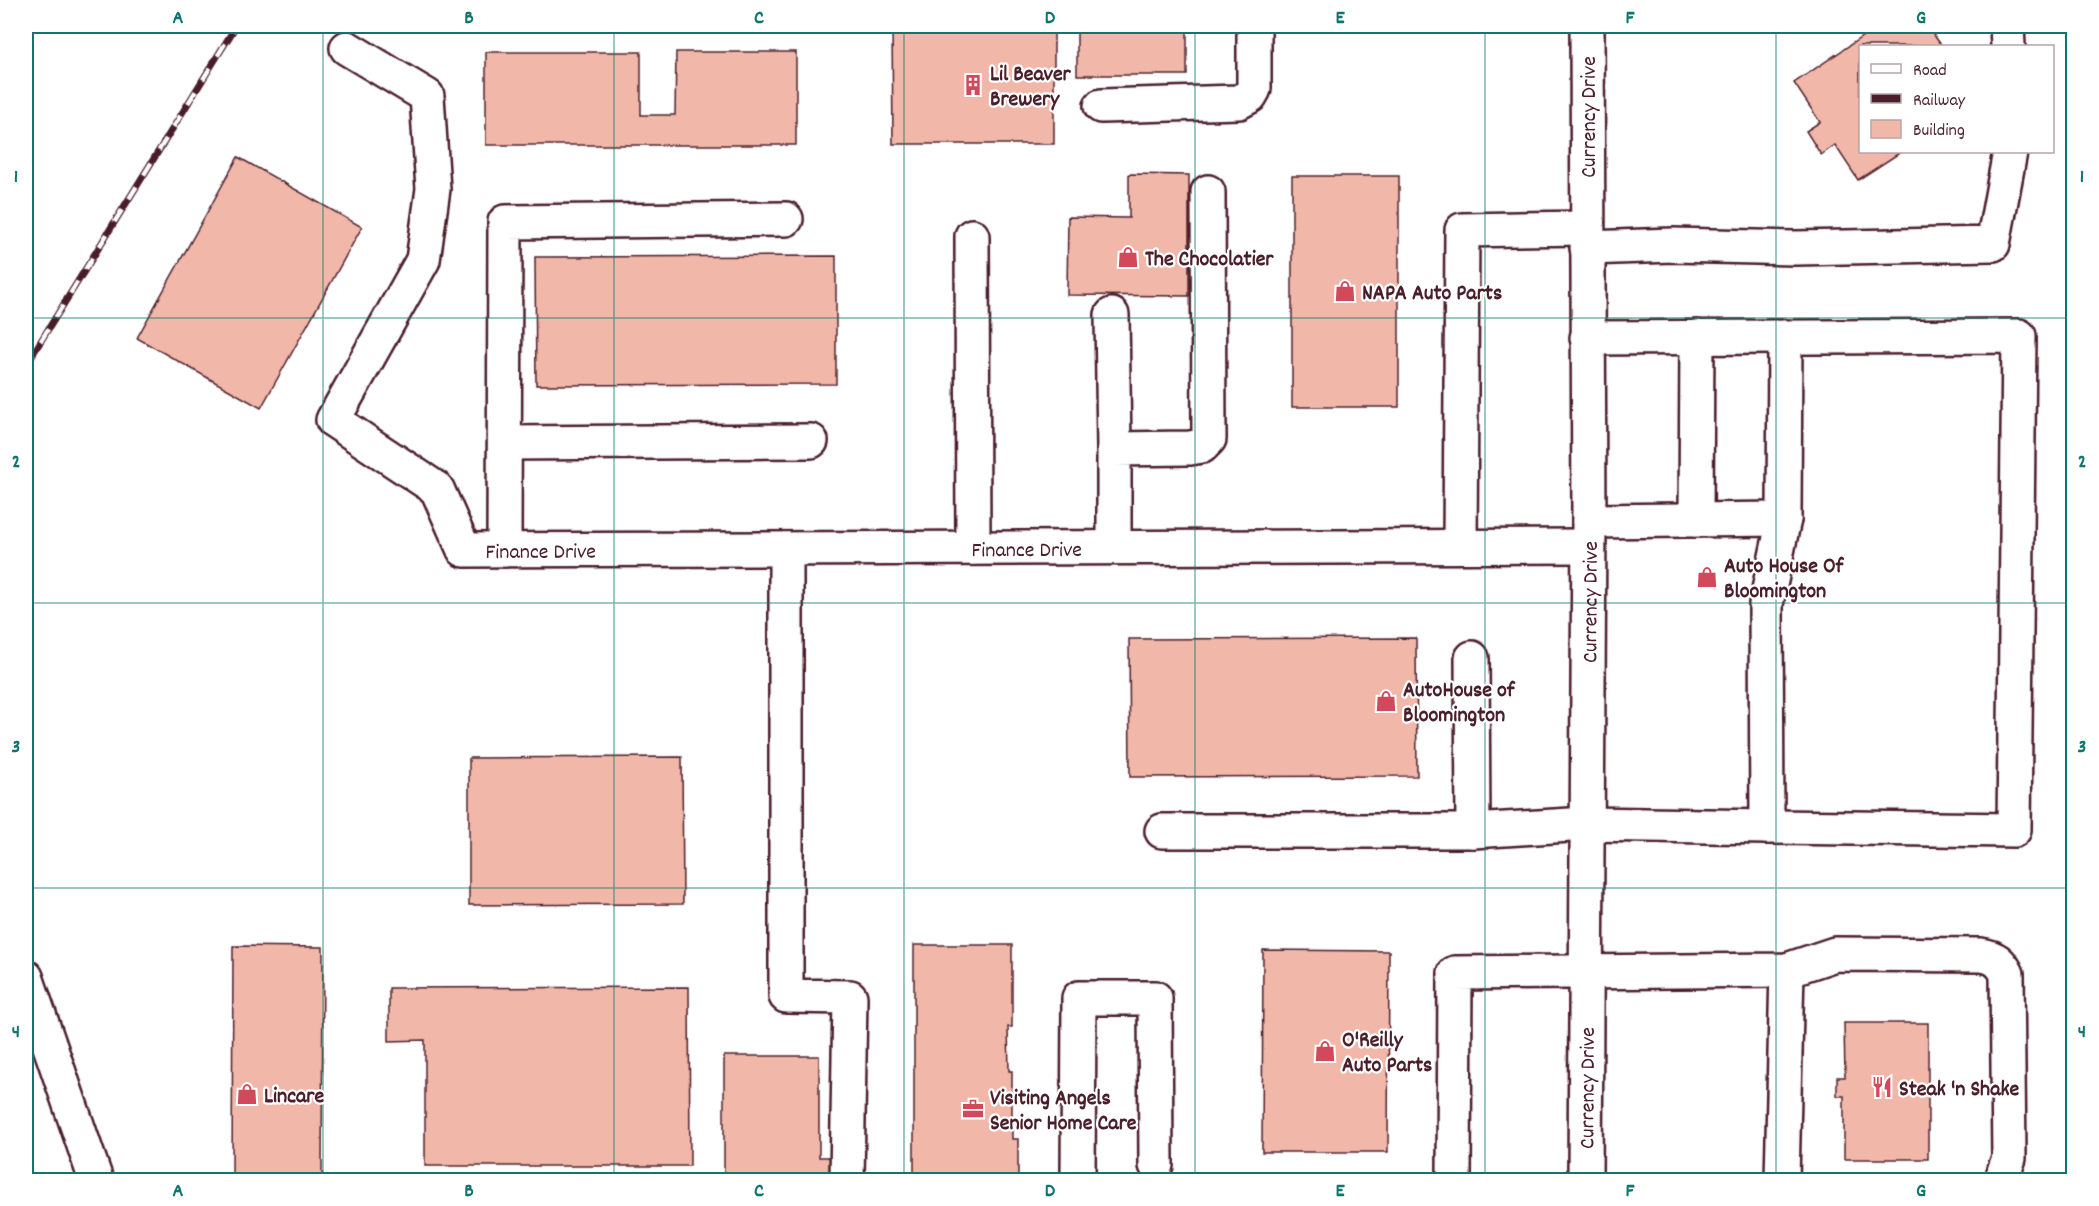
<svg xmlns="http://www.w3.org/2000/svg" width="2099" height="1206" font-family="Dekko,sans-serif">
	<rect width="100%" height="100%" fill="#fff"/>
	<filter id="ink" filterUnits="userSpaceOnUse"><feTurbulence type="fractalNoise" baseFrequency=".0167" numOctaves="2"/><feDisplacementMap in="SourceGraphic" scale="12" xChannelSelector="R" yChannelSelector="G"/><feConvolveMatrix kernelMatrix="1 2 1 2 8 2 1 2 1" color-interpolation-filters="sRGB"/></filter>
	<g filter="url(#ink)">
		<path fill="#f1b7a9" stroke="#4a1f2b" stroke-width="1.5" d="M892 26H1054V144H893Z
			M1077 26H1187V75H1077Z
			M1878 26H1927L1942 46H1860V152H1901L1858 180 1835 145 1821 155 1806 131 1820 122 1794 83Z
			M486 52H641V115H675L676 52H796V145H486Z
			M238 157 362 227 261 408 137 338Z
			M1129 174 1189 175V296L1067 295 1068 217 1129 218Z
			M1292 176H1399V407H1292Z
			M836 256V384L536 385 535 257Z
			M1416 638 1417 776 1130 777 1129 639Z
			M682 757 683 904 469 905V758Z
			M914 945H1012V1027H1008L1009 1071H1012V1139H1018V1180H914Z
			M233 946 323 947 322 1180H232Z
			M1263 950 1389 951 1388 1152H1262Z
			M689 987 690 1166H425V1040L389 1041V988Z
			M1844 1023H1928V1159H1844V1096H1837V1077H1845Z
			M724 1056H819V1157H834V1180H724Z"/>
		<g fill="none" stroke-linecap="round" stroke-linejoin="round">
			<defs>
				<g id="minor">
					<path d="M2007 26 2008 46"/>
					<path id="s1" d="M347 48 427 96 433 189 423 260 333 420 437 489 464 550 1588 546"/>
					<path d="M1101 106 1239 102 1250 96 1254 89V26"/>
					<path d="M972 236 973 548"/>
					<path d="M1587 248 1673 245 1796 248 1993 244 2010 152"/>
					<path d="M1112 315 1114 449"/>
					<path d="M1587 338 2019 336 2014 830 1767 827"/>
					<path d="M505 443 811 441"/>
					<path d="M1696 520 1697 337"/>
					<path d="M1589 521 1784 519"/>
					<path d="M1460 546 1462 230 1587 228"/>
					<path d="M1114 547V449L1190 448 1202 446 1209 439 1208 192"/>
					<path d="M786 549V996L850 997 847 1180"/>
					<path d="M504 550 505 222 786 219"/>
					<path d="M1472 658 1473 831"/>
					<path d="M1162 831H1473L1587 824 1767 827 1766 604 1784 519 1785 337"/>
					<path d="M26 977 96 1180"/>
					<path d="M1078 1180 1079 998H1155L1156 1165"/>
					<path d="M1454 1180 1455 973 1787 970 1835 954 1981 955C1995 957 2001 962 2007 974L2009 1158 2001 1180"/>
					<path id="s2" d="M1585 1180 1589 521 1587 26"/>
					<path d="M1782 1180 1787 970"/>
				</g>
			</defs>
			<use href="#minor" stroke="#4a1f2b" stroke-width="38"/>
			<use href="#minor" stroke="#fff" stroke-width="33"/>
			<defs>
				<path id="rail" d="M26 365 236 26"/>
			</defs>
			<use href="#rail" stroke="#4a1f2b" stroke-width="7"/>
			<use href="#rail" stroke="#fff" stroke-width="4.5" stroke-dasharray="14" stroke-linecap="butt"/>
		</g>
	</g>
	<path fill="none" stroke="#0f766e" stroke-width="1.5" stroke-opacity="0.55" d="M323 26V1180M614 26V1180M904 26V1180M1195 26V1180M1485 26V1180M1776 26V1180M26 318H2074M26 603H2074M26 888H2074"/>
	<defs>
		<symbol id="building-bare" viewBox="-9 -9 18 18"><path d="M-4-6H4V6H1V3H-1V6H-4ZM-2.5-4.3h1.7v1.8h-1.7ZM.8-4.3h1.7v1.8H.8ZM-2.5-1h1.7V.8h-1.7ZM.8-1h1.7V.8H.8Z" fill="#d1495b" stroke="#fff" stroke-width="2.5" paint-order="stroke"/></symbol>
		<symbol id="shop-bare" viewBox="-9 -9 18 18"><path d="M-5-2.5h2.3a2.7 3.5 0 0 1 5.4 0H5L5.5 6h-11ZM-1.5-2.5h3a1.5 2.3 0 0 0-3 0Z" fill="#d1495b" stroke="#fff" stroke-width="2.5" paint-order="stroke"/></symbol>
		<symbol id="restaurant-bare" viewBox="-9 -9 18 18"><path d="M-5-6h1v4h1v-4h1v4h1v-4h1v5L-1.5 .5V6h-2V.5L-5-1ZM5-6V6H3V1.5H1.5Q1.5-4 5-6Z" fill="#d1495b" stroke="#fff" stroke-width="2.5" paint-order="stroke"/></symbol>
		<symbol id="office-bare" viewBox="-9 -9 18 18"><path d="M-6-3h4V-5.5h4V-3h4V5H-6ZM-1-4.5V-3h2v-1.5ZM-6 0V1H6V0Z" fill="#d1495b" stroke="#fff" stroke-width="2.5" paint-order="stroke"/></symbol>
	</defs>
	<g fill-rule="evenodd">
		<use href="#building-bare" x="958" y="70" width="30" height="30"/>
		<use href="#shop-bare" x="1113" y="242" width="30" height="30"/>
		<use href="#shop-bare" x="1330" y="276" width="30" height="30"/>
		<use href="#shop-bare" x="1692" y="562" width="30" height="30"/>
		<use href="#shop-bare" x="1371" y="686" width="30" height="30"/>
		<use href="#shop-bare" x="1310" y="1036" width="30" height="30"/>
		<use href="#restaurant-bare" x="1867" y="1072" width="30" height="30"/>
		<use href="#shop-bare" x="232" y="1079" width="30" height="30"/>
		<use href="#office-bare" x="958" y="1094" width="30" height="30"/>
	</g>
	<g text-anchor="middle" stroke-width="4.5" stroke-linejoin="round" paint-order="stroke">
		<g font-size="22" font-weight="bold" fill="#4a1f2b" stroke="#fff" text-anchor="start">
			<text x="990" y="80">Lil Beaver<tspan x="990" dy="25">Brewery</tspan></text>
			<text x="1145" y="265">The Chocolatier</text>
			<text x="1362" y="299">NAPA Auto Parts</text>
			<text x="1724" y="572">Auto House Of<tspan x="1724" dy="25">Bloomington</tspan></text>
			<text x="1403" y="696">AutoHouse of<tspan x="1403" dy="25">Bloomington</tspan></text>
			<text x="1342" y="1046">O'Reilly<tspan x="1342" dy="25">Auto Parts</tspan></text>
			<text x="1899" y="1095">Steak 'n Shake</text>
			<text x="264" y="1102">Lincare</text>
			<text x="990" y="1104">Visiting Angels<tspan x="990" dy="25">Senior Home Care</tspan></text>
		</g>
		<g font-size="22" fill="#4a1f2b" stroke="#fff">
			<text transform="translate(1587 117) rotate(-90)" y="8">Currency Drive</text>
			<text dy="8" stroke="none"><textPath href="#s1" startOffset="1196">Finance Drive</textPath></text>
			<text dy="8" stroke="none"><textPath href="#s1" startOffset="710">Finance Drive</textPath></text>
			<text dy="8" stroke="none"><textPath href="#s2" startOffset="578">Currency Drive</textPath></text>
			<text dy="8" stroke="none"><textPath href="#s2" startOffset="92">Currency Drive</textPath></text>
		</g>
	</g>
	<rect width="2099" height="1206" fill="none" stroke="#fff" stroke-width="66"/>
	<rect x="1859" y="45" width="195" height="108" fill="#ffffff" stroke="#b7a5aa" stroke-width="1.5"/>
	<rect x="1871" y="64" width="30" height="9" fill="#ffffff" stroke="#b7a5aa" stroke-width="1.5"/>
	<text x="1913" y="75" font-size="18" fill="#4a1f2b">Road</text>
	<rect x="1871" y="94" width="30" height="9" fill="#4a1f2b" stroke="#b7a5aa" stroke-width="1.5"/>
	<text x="1913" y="105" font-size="18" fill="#4a1f2b">Railway</text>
	<rect x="1871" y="120" width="30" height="18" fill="#f1b7a9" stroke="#b7a5aa" stroke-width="1.5"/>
	<text x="1913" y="135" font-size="18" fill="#4a1f2b">Building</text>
	<rect x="33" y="33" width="2033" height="1140" fill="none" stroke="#0f766e" stroke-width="2"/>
	<g font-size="20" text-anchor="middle" font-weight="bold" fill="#0f766e">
		<text x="178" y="23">A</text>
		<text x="469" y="23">B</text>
		<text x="759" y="23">C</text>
		<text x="1050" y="23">D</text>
		<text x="1340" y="23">E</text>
		<text x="1630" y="23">F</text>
		<text x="1921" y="23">G</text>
		<text x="16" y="182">1</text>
		<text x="2082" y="182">1</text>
		<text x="16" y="467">2</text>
		<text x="2082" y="467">2</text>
		<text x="16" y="752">3</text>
		<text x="2082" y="752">3</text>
		<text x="16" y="1037">4</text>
		<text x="2082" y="1037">4</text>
		<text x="178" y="1196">A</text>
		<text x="469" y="1196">B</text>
		<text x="759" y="1196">C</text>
		<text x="1050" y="1196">D</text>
		<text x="1340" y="1196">E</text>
		<text x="1630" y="1196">F</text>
		<text x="1921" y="1196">G</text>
	</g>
</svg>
